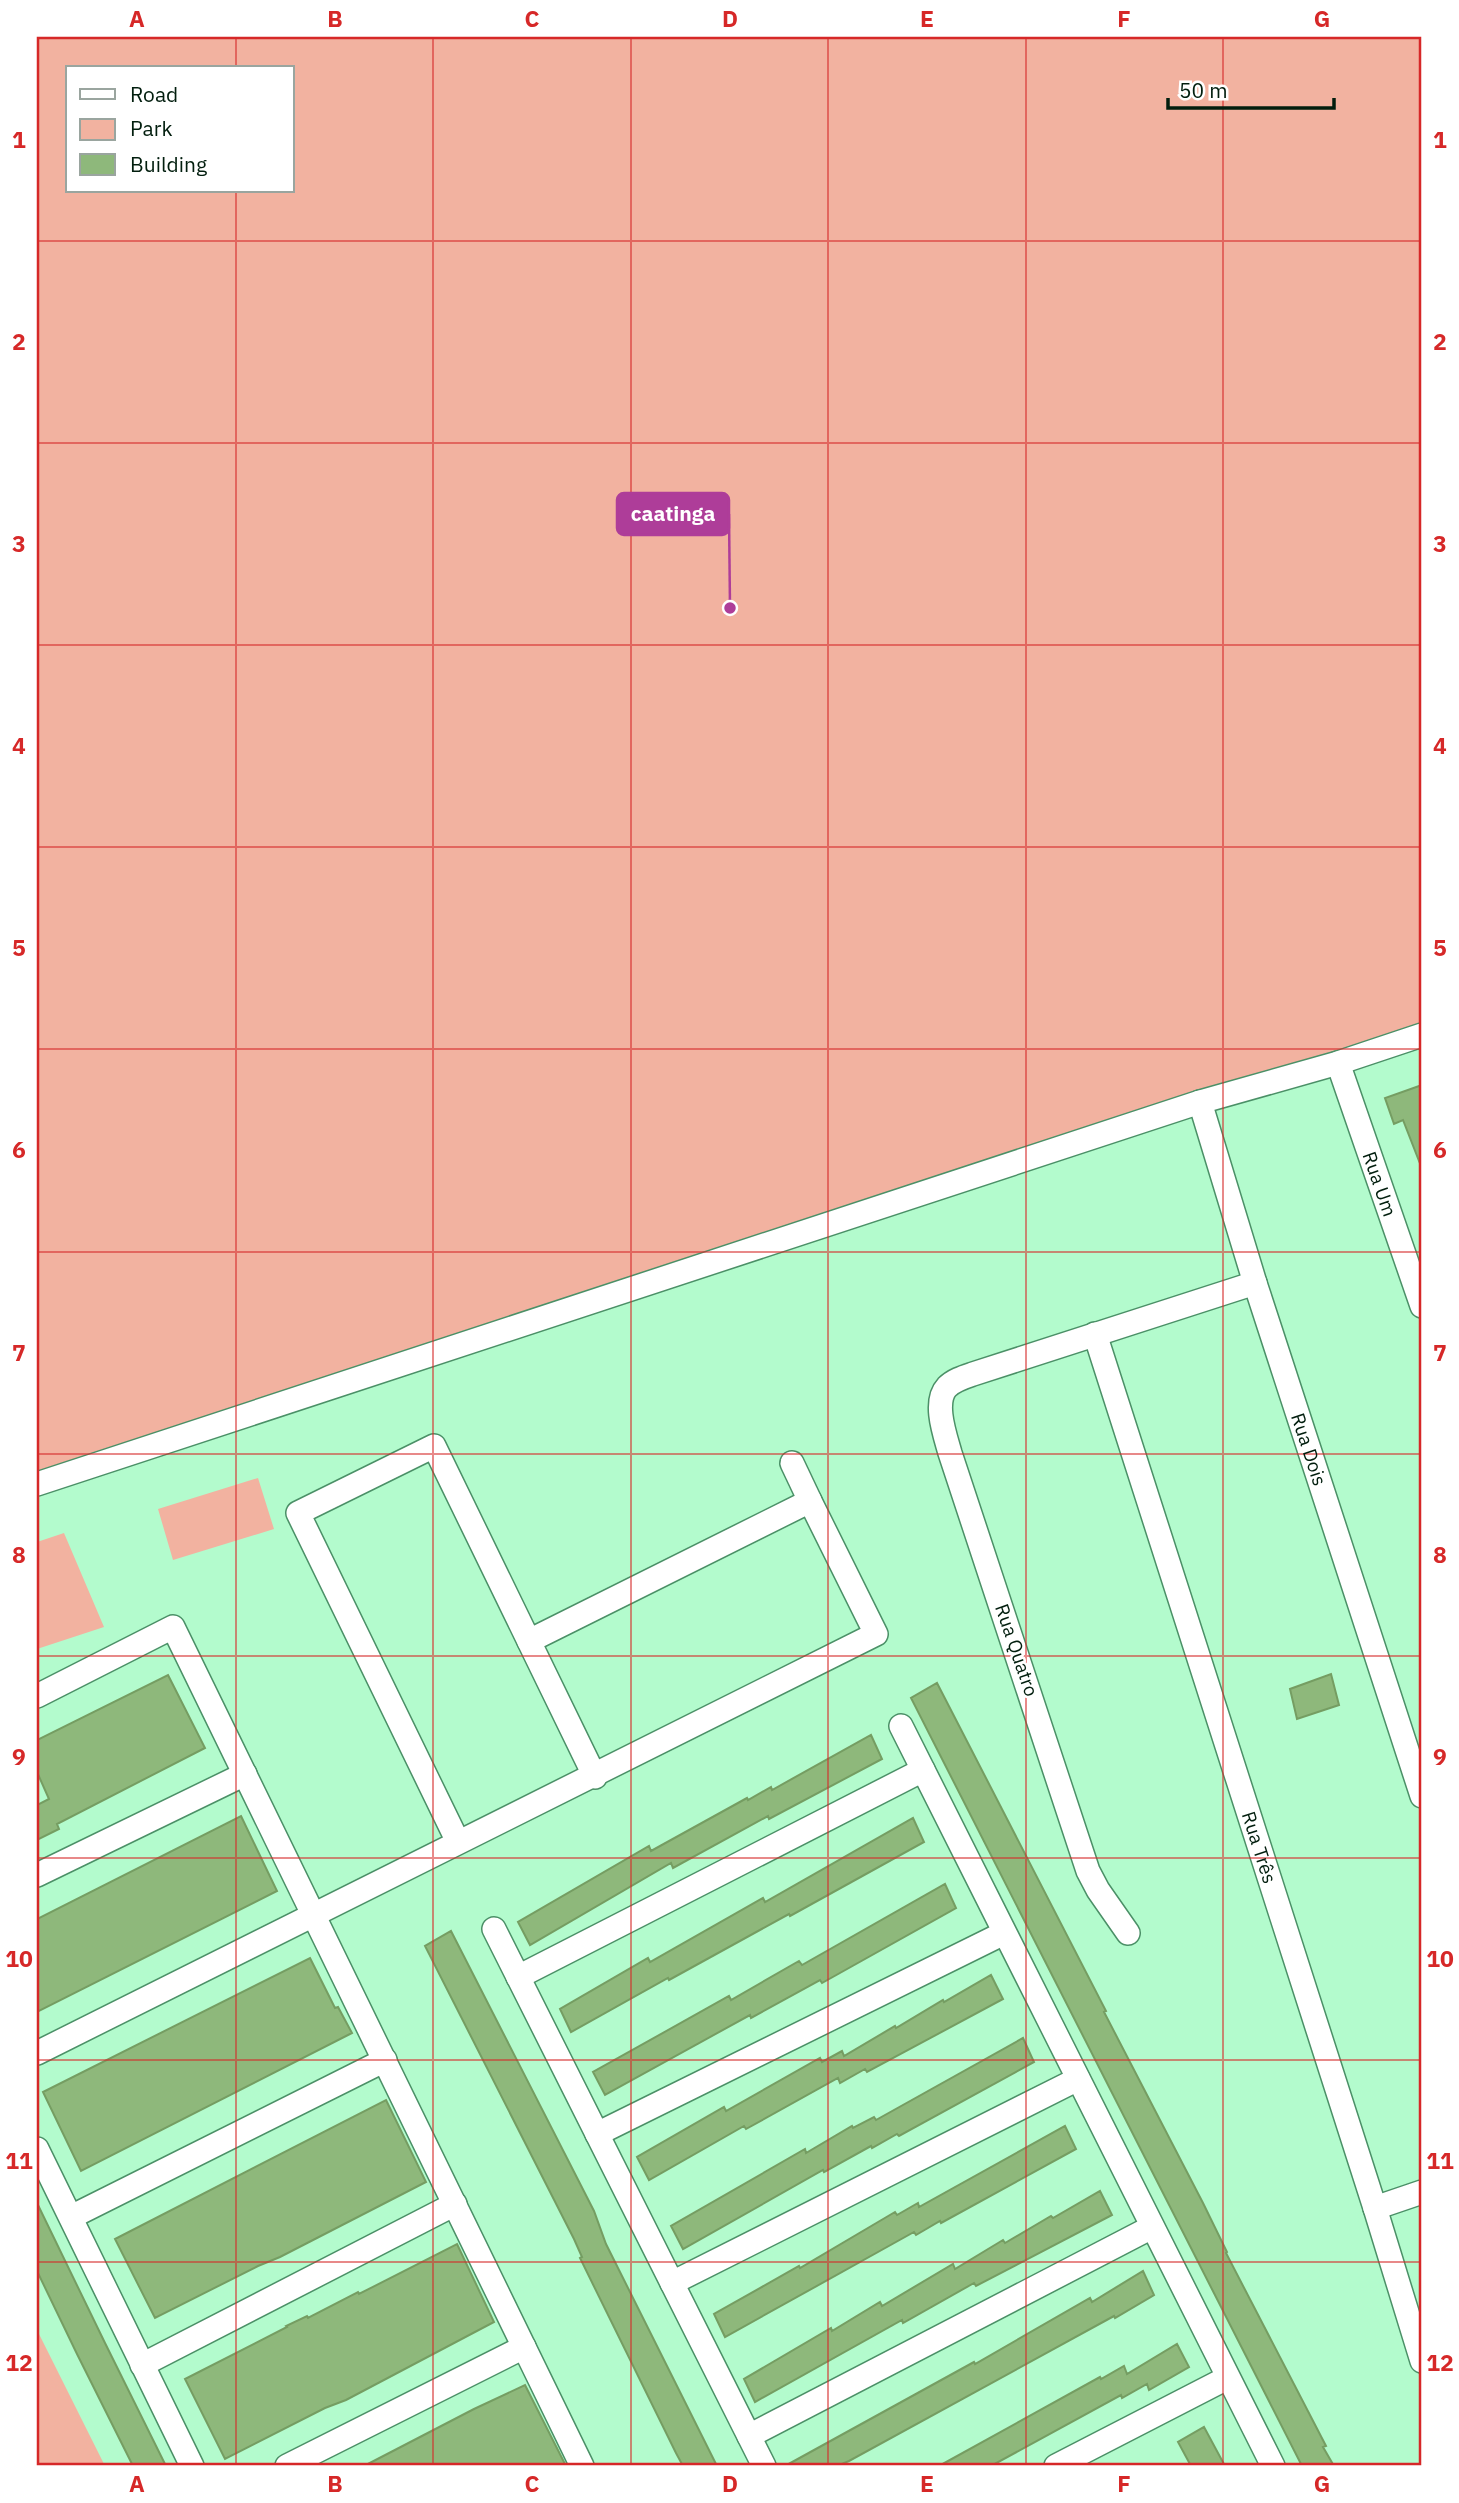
<svg xmlns="http://www.w3.org/2000/svg" width="1459" height="2503" font-family="'IBM Plex Sans',sans-serif">
	<rect width="100%" height="100%" fill="#b3fbcd"/>
	<path fill="#f2b2a0" fill-rule="evenodd" d="M37 37H1422V1025L37 1478ZM68 68H292V191H68Z
		M258 1478 274 1529 173 1560 158 1509Z
		M64 1533 104 1627 37 1649V1542Z
		M37 2330 105 2466H37Z"/>
	<path fill="#8eb87b" stroke="#759d62" stroke-width="2" d="M1422 1085V1166H1421L1403 1120 1394 1124 1385 1098Z
		M1331 1674 1339 1705 1297 1719 1290 1689Z
		M168 1675 205 1748 57 1824 59 1829 37 1840V1805L49 1799 37 1772V1740Z
		M937 1683 1106 2011 1104 2012 1203 2203 1227 2252 1226 2253 1326 2446 1323 2447 1334 2466H1302L911 1698Z
		M871 1735 882 1759 769 1819 768 1816 673 1868 671 1863 530 1945 518 1922 649 1846 651 1851 747 1798 748 1800 771 1787 772 1790Z
		M241 1816 277 1891 37 2012V1919Z
		M913 1818 924 1842 790 1916 789 1914 669 1980 668 1978 571 2032 560 2009 648 1958 650 1962 763 1898 765 1902Z
		M945 1884 956 1908 822 1983 820 1980 751 2018 750 2015 605 2095 593 2072 729 1996 731 2000 799 1961 802 1965Z
		M451 1931 594 2211 606 2244 717 2466H683L676 2453 580 2258 582 2257 574 2239 425 1946Z
		M310 1958 335 2008 338 2007 352 2033 81 2171 43 2092Z
		M991 1975 1003 1999 867 2072 865 2069 840 2083 838 2078 746 2129 744 2126 649 2180 637 2157 724 2107 726 2111 820 2058 822 2062 842 2051 844 2056 895 2026 896 2028 943 2000 944 2002Z
		M1023 2038 1034 2062 899 2136 897 2134 872 2148 871 2146 824 2172 823 2170 683 2249 671 2226 805 2149 806 2153 852 2126 853 2128 874 2117 876 2120Z
		M386 2100 426 2182 280 2257 258 2266 155 2318 115 2239Z
		M1065 2126 1076 2149 941 2223 940 2221 916 2235 914 2232 725 2337 714 2314 799 2266 800 2268 895 2212 897 2215 918 2203 919 2207Z
		M1100 2191 1112 2215 976 2286 974 2283 903 2323 902 2320 755 2402 744 2379 831 2328 832 2331 880 2302 882 2306 953 2264 955 2269 1003 2240 1005 2243 1051 2216 1053 2218Z
		M37 2203 105 2343 166 2466H133L77 2354 37 2271Z
		M457 2244 494 2322 346 2400 325 2408 225 2459 185 2379 287 2327 286 2326 307 2316 308 2318 358 2292 359 2294Z
		M1143 2271 1154 2295 1115 2318 1114 2316 849 2461 837 2466H785L974 2362 975 2364 1090 2298 1092 2302Z
		M1177 2344 1189 2367 1149 2390 1147 2384 1122 2398 1121 2395 991 2466H939L1100 2377 1101 2379 1124 2366 1127 2374Z
		M525 2385 566 2466H364L474 2409Z
		M1204 2427 1225 2466H1191L1178 2442Z"/>
	<g fill="none" stroke-linecap="round" stroke-linejoin="round">
		<defs>
			<g id="minor">
				<path id="s1" d="M1338 1063 1422 1306"/>
				<path id="s2" d="M1200 1102 1255 1283 1422 1796"/>
				<path id="s3" d="M1095 1334 1375 2208 1422 2361"/>
				<path d="M792 1463 810 1501"/>
				<path d="M37 1484 1200 1102 1338 1063 1422 1035"/>
				<path d="M37 1696 173 1627 582 2466"/>
				<path d="M901 1726 1273 2466"/>
				<path d="M458 1842 298 1513 434 1446 595 1777"/>
				<path d="M37 1875 245 1774"/>
				<path d="M494 1929 764 2466"/>
				<path d="M1128 1933 1098 1890 1088 1871 950 1453C945 1435 933 1402 947 1387 954 1380 964 1377 973 1374L1255 1283"/>
				<path d="M518 1977 923 1770"/>
				<path d="M37 2053C316 1913 597 1776 876 1634L810 1501 529 1641"/>
				<path d="M597 2134 1004 1933"/>
				<path d="M37 2149 192 2466"/>
				<path d="M1375 2208 1422 2192"/>
				<path d="M71 2217 385 2060"/>
				<path d="M672 2283 1078 2079"/>
				<path d="M142 2365 455 2204"/>
				<path d="M749 2436 1152 2227"/>
				<path d="M287 2466 524 2347"/>
				<path d="M1056 2466 1227 2378"/>
			</g>
		</defs>
		<use href="#minor" stroke="#4b9067" stroke-width="26"/>
		<use href="#minor" stroke="#fff" stroke-width="23"/>
	</g>
	<path fill="none" stroke="#d62828" stroke-width="2" stroke-opacity="0.55" d="M236 37V68M433 37V2466M631 37V2466M828 37V2466M1026 37V2466M1223 37V2466M236 191V2466M37 241H1422M37 443H1422M37 645H1422M37 847H1422M37 1049H1422M37 1252H1422M37 1454H1422M37 1656H1422M37 1858H1422M37 2060H1422M37 2262H1422"/>
	<g text-anchor="middle" stroke-width="5" stroke-linejoin="round" paint-order="stroke">
		<g font-size="19" fill="#021e0e" stroke="#fff">
			<text dy="7" stroke="none"><textPath href="#s1" startOffset="128">Rua Um</textPath></text>
			<text dy="7" stroke="none"><textPath href="#s2" startOffset="364">Rua Dois</textPath></text>
			<text transform="translate(1017 1650) rotate(71)" y="7">Rua Quatro</text>
			<text dy="7" stroke="none"><textPath href="#s3" startOffset="539">Rua Três</textPath></text>
		</g>
	</g>
	<path fill="none" stroke="#ae3d99" stroke-width="2.5" d="M730 608L729 514"/>
	<circle fill="#ae3d99" stroke="#fff" stroke-width="2.5" cx="730" cy="608" r="7"/>
	<rect fill="#ae3d99" stroke="#ae3d99" stroke-width="2.5" x="617" y="493" width="112" height="42" rx="7"/>
	<g font-size="21" text-anchor="middle" font-weight="bold" fill="#fff">
		<text x="673" y="521">caatinga</text>
	</g>
	<rect width="1459" height="2503" fill="none" stroke="#ffffff" stroke-width="77"/>
	<rect x="66" y="66" width="228" height="126" fill="#ffffff" stroke="#9aa59f" stroke-width="2"/>
	<rect x="80" y="89" width="35" height="10" fill="#ffffff" stroke="#9aa59f" stroke-width="2"/>
	<text x="130" y="102" font-size="21" fill="#021e0e">Road</text>
	<rect x="80" y="119" width="35" height="21" fill="#f2b2a0" stroke="#9aa59f" stroke-width="2"/>
	<text x="130" y="136" font-size="21" fill="#021e0e">Park</text>
	<rect x="80" y="154" width="35" height="21" fill="#8eb87b" stroke="#9aa59f" stroke-width="2"/>
	<text x="130" y="172" font-size="21" fill="#021e0e">Building</text>
	<path d="M1168 98v10h166v-10" fill="none" stroke="#021e0e" stroke-width="3.5"/>
	<text x="1179" y="98" font-size="21" fill="#021e0e" stroke="#ffffff" stroke-width="5" paint-order="stroke">50 m</text>
	<rect x="38" y="38" width="1382" height="2426" fill="none" stroke="#d62828" stroke-width="2.5"/>
	<g font-size="23" text-anchor="middle" font-weight="bold" fill="#d62828">
		<text x="137" y="27">A</text>
		<text x="335" y="27">B</text>
		<text x="532" y="27">C</text>
		<text x="730" y="27">D</text>
		<text x="927" y="27">E</text>
		<text x="1124" y="27">F</text>
		<text x="1322" y="27">G</text>
		<text x="19" y="148">1</text>
		<text x="1440" y="148">1</text>
		<text x="19" y="350">2</text>
		<text x="1440" y="350">2</text>
		<text x="19" y="552">3</text>
		<text x="1440" y="552">3</text>
		<text x="19" y="754">4</text>
		<text x="1440" y="754">4</text>
		<text x="19" y="956">5</text>
		<text x="1440" y="956">5</text>
		<text x="19" y="1158">6</text>
		<text x="1440" y="1158">6</text>
		<text x="19" y="1361">7</text>
		<text x="1440" y="1361">7</text>
		<text x="19" y="1563">8</text>
		<text x="1440" y="1563">8</text>
		<text x="19" y="1765">9</text>
		<text x="1440" y="1765">9</text>
		<text x="19" y="1967">10</text>
		<text x="1440" y="1967">10</text>
		<text x="19" y="2169">11</text>
		<text x="1440" y="2169">11</text>
		<text x="19" y="2371">12</text>
		<text x="1440" y="2371">12</text>
		<text x="137" y="2492">A</text>
		<text x="335" y="2492">B</text>
		<text x="532" y="2492">C</text>
		<text x="730" y="2492">D</text>
		<text x="927" y="2492">E</text>
		<text x="1124" y="2492">F</text>
		<text x="1322" y="2492">G</text>
	</g>
</svg>
